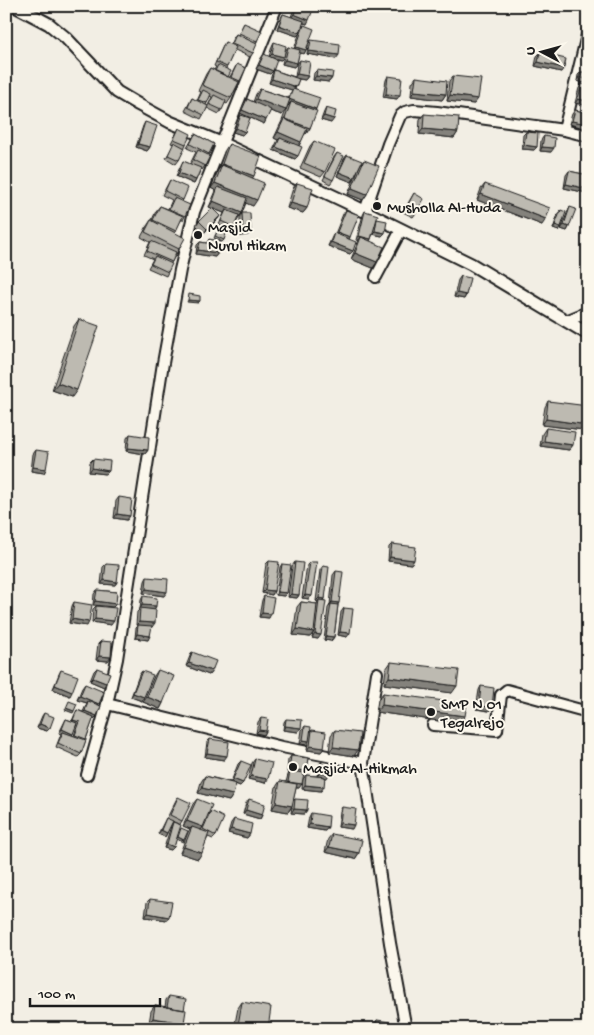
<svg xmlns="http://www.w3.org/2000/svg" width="594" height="1035" font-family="'Gochi Hand',sans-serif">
	<rect width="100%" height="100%" fill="#f2eee4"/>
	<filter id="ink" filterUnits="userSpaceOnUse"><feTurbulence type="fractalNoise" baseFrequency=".02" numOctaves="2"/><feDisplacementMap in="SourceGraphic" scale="10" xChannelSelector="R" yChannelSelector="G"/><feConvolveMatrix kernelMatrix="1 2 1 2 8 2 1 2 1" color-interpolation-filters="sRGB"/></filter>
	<g filter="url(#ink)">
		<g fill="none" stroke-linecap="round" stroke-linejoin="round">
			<defs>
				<path id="minor" d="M564 130 588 136
					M365 211 388 144 400 116 405 112 414 110 437 112 564 130 588 31
					M376 277 401 230
					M566 321 588 312
					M107 704 282 747 363 763 390 943 406 1029
					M433 725 497 730 501 695 507 690 588 712
					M363 763 377 673
					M87 775 107 704 117 659 163 363 180 270 194 212 277 6"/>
				<path id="tertiary" d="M15 6 49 24 66 38 117 92 139 105 170 122 221 143 346 202 471 264 588 334"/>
			</defs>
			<use href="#minor" stroke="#1c1c1c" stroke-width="14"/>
			<use href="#tertiary" stroke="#1c1c1c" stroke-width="15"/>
			<use href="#minor" stroke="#fbf7ec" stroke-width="10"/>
			<use href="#tertiary" stroke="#fbf7ec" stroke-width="11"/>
		</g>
		<path fill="#a3a098" stroke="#1c1c1c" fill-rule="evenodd" d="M295 6H311L307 24 303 23 300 33 297 36 277 29 281 18 283 14 291 17Z
			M244 23 257 41 253 53 250 57 235 50 226 68 228 77H230L237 64 240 81 231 98 227 104 225 103 219 114 207 108 201 119 185 111 192 98 197 101 201 92 198 91 206 74 210 68 214 70 216 67 214 66 223 46 225 42 230 45 233 38 236 34 238 35ZM210 96 212 97 208 106 206 105Z
			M304 25 309 43 311 40 336 59 307 54 308 45 304 54 299 53 297 63 294 67 282 64 285 51 288 47 294 49 301 29Z
			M274 42 281 60 274 59 273 71 270 74 256 69 261 58 264 54 269 57 272 46Z
			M540 53 561 72 535 66 537 56Z
			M300 60 308 76 305 80 299 79 295 89 316 109 315 111 310 128 306 134 305 133 299 146 295 159 273 150 278 140 274 138 280 125 282 121 287 107 290 104H288L282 115 270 111 264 124 240 113 244 103 247 99 253 102 256 94 260 89 288 98 292 90 269 83 272 74 274 70 295 77 297 64Z
			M588 60V84L577 81 578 75 581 72H585Z
			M317 70 332 78 329 82 313 80 314 73Z
			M388 76 397 99 383 97 386 80Z
			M453 76 474 104 447 101 449 81Z
			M416 77 446 94 442 100 411 96 412 83Z
			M582 84 588 86V106L575 103 579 88Z
			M326 108 331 123 321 120 324 112Z
			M575 110 588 113V129L569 124 572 114Z
			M424 114 458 132 454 138 419 134 420 119Z
			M241 115 245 132 242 135 233 132 238 119Z
			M145 122 150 147 147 151 136 147 143 126Z
			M179 128 186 144 179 160 176 164 166 158 174 144 171 143Z
			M526 132 537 147 534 150 522 149 523 135Z
			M195 134 214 144 208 155 205 166 202 170 201 169 196 180 194 184 176 176 181 165 183 161 190 164 196 152 187 148Z
			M544 136 551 152 540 151 541 140Z
			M314 141 325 172 321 177 300 168 310 146Z
			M229 144 253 178V206L246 203 242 213 231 231 219 225 224 213 209 207 216 191 211 188 218 170 225 150Z
			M337 153 333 180 330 184 323 180 334 157Z
			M347 155 354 178 352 182 337 176 344 159Z
			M364 160 367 194 363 200 348 194 360 165Z
			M569 171 588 175V192L587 193 564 188 566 175Z
			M170 180 183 200 182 201 185 216 183 220H181L175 232 179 249 171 263 168 272 166 276 148 268 153 259 144 255 150 242 141 237 147 226 151 220H152L156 211 160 206 168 209 172 200 162 195Z
			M297 183 307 208 303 213 287 208 293 188Z
			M485 184 542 225 477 200 481 189Z
			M414 193 416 213 413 217 403 212Z
			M570 207 569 227 567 231 561 229 568 211Z
			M346 210 350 237 349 239 350 254 328 246 332 237 334 233 335 234 343 214Z
			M561 210 559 231 553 229 558 214Z
			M365 211 376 221 377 219 385 233 382 236 373 234 370 241 373 268 351 259 359 240H356L363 215Z
			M242 213 251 232 248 235 240 236V217Z
			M220 216 217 220 204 233 196 225 199 221Z
			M218 230 224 240 222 242 214 238Z
			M209 239 218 253 215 257 196 254 197 245 200 242 207 243Z
			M461 276 466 295 464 299 454 297 458 280Z
			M79 319 72 397 52 390 74 326Z
			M548 401 584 430 542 425 545 407Z
			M546 428 573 445 569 450 540 446 542 434Z
			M130 434 148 450 145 454 126 451 127 438Z
			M36 450 46 469 44 473 31 471 33 454Z
			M93 459 106 474 89 472 90 462Z
			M119 497 127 520 114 518 116 501Z
			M392 544 414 560 411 564 388 561 389 547Z
			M269 561 274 591 272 595 262 593 266 564Z
			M295 562 299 595 297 598 288 597 292 566Z
			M310 562 309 599 302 598 307 565Z
			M106 564 117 582 115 585 101 584 103 567Z
			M282 564 287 593 284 596 276 595 280 567Z
			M323 566 325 599 323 601 318 639 312 638 313 633 310 637 293 635 297 607 301 602 317 604 318 602 316 601 320 570Z
			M336 571 338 605 334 637 331 641 324 640 328 608 330 605 333 575Z
			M147 577 164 596 143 593 145 581Z
			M97 590 117 592 93 605 94 594Z
			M143 596 156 606 154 610 152 627H151L148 640 135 638 136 628 138 626 136 625 137 612 140 609 141 600Z
			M264 596 269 618 259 617 262 600Z
			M74 602 87 626 69 623 72 606Z
			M96 606 111 625 92 622 93 609Z
			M344 608 347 637 338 635 341 612Z
			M101 641 108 661 96 660 98 644Z
			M192 652 212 671 209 675 186 666 190 656Z
			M391 662 452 693 384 684 386 669Z
			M97 668 104 687 90 681 94 671Z
			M61 670 70 696 53 689 59 674Z
			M158 670 163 703 160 709 143 702 154 676Z
			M142 671V701L131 697 139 675Z
			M85 684 98 705 97 716 94 719H93L81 754 78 757 56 747 61 734 59 733 66 719 72 721 75 714 77 710 83 712 87 703 77 700 82 688ZM76 726H77L74 736 72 735Z
			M481 686 489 711 476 709 479 690Z
			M383 693 460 724 376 712 378 700Z
			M44 713 50 728 47 731 37 728 42 716Z
			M261 718 266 731 264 735 256 733 258 722Z
			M286 719 298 732 283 730 284 722Z
			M305 726 311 732 312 730 324 748 321 752 307 750 308 743 307 745 300 744 302 730Z
			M335 730 354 756 329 752 331 735Z
			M210 739 224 760 205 757 207 742Z
			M291 756 304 775H303L299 788H296L293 801 295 799 307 810 304 814 291 813 292 807 288 812 272 809 276 787 280 781 286 782 288 775 289 773 287 772 288 760Z
			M255 759 268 779 265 783 248 779 252 763Z
			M241 761 243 783 240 786 235 784 233 795 229 801 198 793 201 782 205 776 231 782 238 764Z
			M322 761 327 778H325L321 791 302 789 303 779 306 775 317 776 319 765Z
			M178 797 182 821 180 824 174 847 171 850 164 848 171 826 173 822 178 824 172 821 167 833 165 837 158 834 166 818H167L176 800Z
			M197 799 208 815 211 811 216 836 213 839 208 837 198 859 180 853 188 832 190 829 183 826 193 804Z
			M249 799 262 815 260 819 243 814 246 803Z
			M342 807 352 829 338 827 340 811Z
			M311 813 328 827 325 831 307 828 309 817Z
			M234 819 250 834 247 838 228 833 231 823Z
			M332 834 359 853 355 859 325 852 328 839Z
			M150 899 167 920 145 917 147 902Z
			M169 996 184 1010V1023L180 1028 149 1023 151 1011 155 1005 165 1007 166 1000Z
			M242 1002 268 1029H234L238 1008Z
			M377 1020 402 1029H372L373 1026Z"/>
		<path fill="#84827c" stroke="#1c1c1c" d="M294 14 309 20 307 24 291 18Z
			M279 25 300 33 297 36 277 29Z
			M296 47 306 50 304 54 294 51Z
			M309 51 339 55 336 59 307 54Z
			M272 54 284 57 281 60 269 57Z
			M285 60 297 63 294 67 282 64Z
			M538 62 564 68 561 72 535 66Z
			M259 65 273 71 270 74 256 69Z
			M297 74 308 76 305 80 294 78Z
			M316 76 332 78 329 82 313 80Z
			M579 77 588 79V84L577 81Z
			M272 79 296 87 293 91V89L292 90 269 83Z
			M414 91 446 94 442 100 411 96Z
			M386 94 400 95 397 99 383 97Z
			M450 95 478 99 474 104 447 101Z
			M256 99 286 110 282 115 252 105Z
			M289 99 316 109 313 112 291 102 290 104 287 103Z
			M578 99 588 101V106L575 103Z
			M242 110 266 120 264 124 240 113Z
			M324 116 334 119 331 123 321 120Z
			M285 119 310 128 306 134 281 124Z
			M572 121 588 124V129L569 124Z
			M236 128 245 132 242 135 233 132Z
			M423 129 458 132 454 138 419 134Z
			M278 132 301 142 297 148 280 138 278 140 274 138Z
			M138 144 150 147 147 151 136 147Z
			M524 145 537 147 534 150 522 149Z
			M276 147 298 156 295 159 273 150Z
			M542 147 554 148 551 152 540 151Z
			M222 164 254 176 250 181 222 165 218 170Z
			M339 172 354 178 352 182 337 176Z
			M179 173 196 180 194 184 176 176Z
			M215 183 257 200 253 206 217 191 218 187 216 191 211 188Z
			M566 184 588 189V192L587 193 564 188Z
			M352 188 367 194 363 200 348 194Z
			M481 194 546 219 542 225 477 200Z
			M213 201 242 213 238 218 226 210 224 213 209 207Z
			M291 203 307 208 303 213 287 208Z
			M220 216 217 220 204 233 207 229Z
			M555 225 561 227 559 231 553 229Z
			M564 225 569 227 567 231 561 229Z
			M375 231 385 233 382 236 372 234Z
			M243 232H251L248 235 240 236Z
			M337 232 350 237 348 241 335 235Z
			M359 236 371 239 369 243 361 237 359 240H356Z
			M331 242 353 251 350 254 328 246Z
			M198 250 218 253 215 257 196 254Z
			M355 253 377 262 373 268 351 259Z
			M457 293 466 295 464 299 454 297Z
			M188 300 200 301 198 303 187 302Z
			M58 383 77 390 72 397 52 390Z
			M546 419 588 425 584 430 542 425Z
			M544 441 573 445 569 450 540 446Z
			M128 448 148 450 145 454 126 451Z
			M33 467 46 469 44 473 31 471Z
			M92 468 109 471 106 474 89 472Z
			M117 514 130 516 127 520 114 518Z
			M390 557 414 560 411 564 388 561Z
			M104 580 117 582 115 585 101 584Z
			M146 589 167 592 164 596 143 593Z
			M265 590 274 591 272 595 262 593Z
			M278 592 287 593 284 596 276 595Z
			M291 594 299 595 297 598 288 597Z
			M305 595 312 596 309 599 302 598Z
			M319 598 325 599 323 602 319 600 318 602 316 601Z
			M95 601 116 604 113 607 93 605Z
			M332 602 339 603 337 606 331 604 329 605Z
			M142 605 156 606 154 610 140 609Z
			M262 613 271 614 269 618 259 617Z
			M72 619 89 622 87 626 69 623Z
			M95 619 114 621 111 625 92 622Z
			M139 622 155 623 152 627 136 625Z
			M297 629 314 632 310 637 293 635Z
			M340 632 350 633 347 637 338 635Z
			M137 634 150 636 148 640 135 638Z
			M315 634 321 635 318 639 312 638Z
			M326 636 334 637 331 641 324 640Z
			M99 656 111 657 108 661 96 660Z
			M189 663 212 671 209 675 186 666Z
			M389 677 457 686 452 693 384 684Z
			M93 678 106 683 104 687 90 681Z
			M55 685 72 692 70 696 53 689Z
			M133 693 144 697 142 701 131 697Z
			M80 696 99 704 96 707 88 701 87 703 77 700Z
			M147 697 163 703 160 709 143 702Z
			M382 705 465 716 460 724 376 712Z
			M479 706 492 707 489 711 476 709Z
			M66 708 74 711 73 713 65 710Z
			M85 711 97 716 94 719 82 714Z
			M73 720 80 722 77 726 71 723Z
			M40 724 50 728 47 731 37 728Z
			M285 726 301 728 298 732 283 730Z
			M62 729 73 734 70 738 63 732 61 734 59 733Z
			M259 730 266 731 264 735 256 733Z
			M303 740 309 741 307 745 300 744Z
			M310 746 324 748 321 752 307 750Z
			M333 747 358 750 354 756 329 752Z
			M207 753 227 756 224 760 205 757Z
			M289 769 307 771 304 775 290 773V771L289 773 287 772Z
			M320 773 329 774 327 778 317 776Z
			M251 776 268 779 265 783 248 779Z
			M233 779 243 783 240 786 231 782Z
			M288 782 302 784 299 788 286 786Z
			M305 785 324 787 321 791 302 789Z
			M202 788 233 795 229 801 198 793Z
			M276 803 292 806 288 812 272 809Z
			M294 809 307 810 304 814 291 813Z
			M246 810 262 815 260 819 243 814Z
			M187 821 203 827 199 833 192 827 190 829 183 826Z
			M340 823 354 825 352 829 338 827Z
			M310 824 328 827 325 831 307 828Z
			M231 829 250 834 247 838 228 833Z
			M161 830 167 833 165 837 158 834Z
			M178 837 184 840 183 842 176 839Z
			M167 844 174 847 171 850 164 848Z
			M184 847 202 853 198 859 180 853Z
			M329 847 359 853 355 859 325 852Z
			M148 913 169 917 167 920 145 917Z
			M153 1018 184 1023 180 1028 149 1023Z
			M238 1025 262 1029H235Z"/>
		<path fill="#bdbab1" stroke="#1c1c1c" d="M297 6H311L314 7 309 20 294 14Z
			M283 14 304 21 300 33 279 25Z
			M244 23 262 31 257 41 239 33Z
			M304 25 314 29 306 50 296 47Z
			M236 34 257 44 253 53 232 44Z
			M311 40 340 44 339 55 309 51Z
			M225 42 236 47 227 67 216 62Z
			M274 42 286 46 284 57 272 54Z
			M288 47 300 50 297 63 285 60Z
			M540 53 566 59 564 68 538 62Z
			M264 54 277 60 273 71 259 65Z
			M300 60 310 62 308 76 297 74Z
			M237 64 246 68 240 81 231 77Z
			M218 65 231 71 228 77 215 71Z
			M210 68 239 82 231 98 202 85Z
			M274 70 299 79 296 87 272 79Z
			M317 70 333 72 332 78 316 76Z
			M581 72 588 73V79L579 77Z
			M388 76 402 78 400 95 386 94Z
			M453 76 481 79 478 99 450 95Z
			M416 77 447 81 446 94 414 91Z
			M582 84 588 86V101L578 99Z
			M260 89 290 99 286 110 256 99Z
			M293 89 320 98 316 109 289 99Z
			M203 90 211 94 207 103 198 100Z
			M214 95 226 101 222 110 209 104Z
			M192 98 208 106 204 115 188 107Z
			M247 99 271 110 266 120 242 110Z
			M291 102 317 111 310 128 285 119Z
			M326 108 336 111 334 119 324 116Z
			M575 110 588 113V124L572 121Z
			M424 114 459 117 458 132 423 129Z
			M241 115 250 118 245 132 236 128Z
			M284 119 307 129 301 142 278 132Z
			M145 122 157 126 150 147 138 144Z
			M179 128 191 134 186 144 174 139Z
			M526 132 538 133 537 147 524 145Z
			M195 134 214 144 209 154 190 144Z
			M544 136 555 138 554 148 542 147Z
			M280 138 302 147 298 156 276 147Z
			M314 141 335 150 325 172 304 163Z
			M174 142 185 148 179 160 168 155Z
			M229 144 261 156 254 176 222 164Z
			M198 150 210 156 205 166 193 160Z
			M337 153 344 156 333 180 325 176Z
			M347 155 362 161 354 178 339 172Z
			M364 160 379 166 367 194 352 188Z
			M183 161 201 168 196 180 179 173Z
			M222 165 264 183 257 200 215 183Z
			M569 171 588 175V189L566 184Z
			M170 180 188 188 183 200 165 191Z
			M297 183 313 188 307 208 291 203Z
			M485 184 550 208 546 219 481 194Z
			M218 187 247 198 242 213 213 201Z
			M414 193 424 199 416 213 406 208Z
			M174 198 190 205 185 216 169 209Z
			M160 206 183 216 176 231 153 220Z
			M570 207 576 209 569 227 564 225Z
			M212 208 220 216 207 229 199 221Z
			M226 210 239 215 234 227 221 221Z
			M346 210 359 215 350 237 337 232Z
			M561 210 566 212 561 227 555 225Z
			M365 211 378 215 371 239 359 236Z
			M242 213H250L251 232H243Z
			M377 219 387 221 385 233 375 231Z
			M151 220 185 238 179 249 145 232Z
			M218 230 226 234 224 240 215 236Z
			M334 233 356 242 353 251 331 242Z
			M361 237 384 247 377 262 355 253Z
			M209 239 220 241 219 245 208 243Z
			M151 241 176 252 172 262 147 251Z
			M200 242 219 245 218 253 198 250Z
			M155 256 172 264 168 272 151 264Z
			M461 276 470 278 466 295 457 293Z
			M189 294 200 296V301L188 300Z
			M79 319 99 326 77 390 58 383Z
			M548 401 588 406V425L546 419Z
			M546 428 575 432 573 445 544 441Z
			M130 434 149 437 148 450 128 448Z
			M36 450 49 452 46 469 33 467Z
			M93 459 110 461 109 471 92 468Z
			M119 497 132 499 130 516 117 514Z
			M392 544 416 547 414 560 390 557Z
			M269 561 279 562 274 591 265 590Z
			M295 562 303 563 299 595 291 594Z
			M310 562H317L312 596 305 595Z
			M106 564 119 565 117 582 104 580Z
			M282 564 291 565 287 593 278 592Z
			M323 566 329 567 325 599 319 598Z
			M336 571 343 572 339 603 332 602Z
			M147 577 168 579 167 592 146 589Z
			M97 590 117 592 116 604 95 601Z
			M143 596 157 598 156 606 142 605Z
			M264 596 274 598 271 614 262 613Z
			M319 600 326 601 321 635 315 634Z
			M74 602 92 605 89 622 72 619Z
			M301 602 317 604 314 632 297 629Z
			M331 604 338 605 334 637 326 636Z
			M96 606 116 608 114 621 95 619Z
			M140 608 156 610 155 623 139 622Z
			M344 608 353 609 350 633 340 632Z
			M138 625 152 626 150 636 137 634Z
			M101 641 112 642 111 657 99 656Z
			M192 652 216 661 212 671 189 663Z
			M391 662 459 670 457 686 389 677Z
			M97 668 110 673 106 683 93 678Z
			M61 670 78 676 72 692 55 685Z
			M158 670 174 676 163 703 147 697Z
			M142 671 153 675 144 697 133 693Z
			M85 684 104 692 99 704 80 696Z
			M481 686 494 688 492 707 479 706Z
			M383 693 467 704 465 716 382 705Z
			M69 701 77 704 74 711 66 708Z
			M88 701 101 706 97 716 85 711Z
			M77 710 94 717 86 739 75 735 80 722 73 720Z
			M44 713 54 717 50 728 40 724Z
			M261 718 268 719 266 731 259 730Z
			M66 719 77 723 73 734 62 729Z
			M286 719 302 720 301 728 285 726Z
			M305 726 311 727 309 741 303 740Z
			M312 730 326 732 324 748 310 746Z
			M335 730 360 733 358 750 333 747Z
			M63 732 86 740 81 754 58 743Z
			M210 739 229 742 227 756 207 753Z
			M291 756 309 758 307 771 289 769Z
			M255 759 272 763 268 779 251 776Z
			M241 761 251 765 243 783 233 779Z
			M322 761 331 763 329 774 320 773Z
			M290 771 304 773 302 784 288 782Z
			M306 775 325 777 324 787 305 785Z
			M205 776 236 784 233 795 202 788Z
			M280 781 297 784 292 806 276 803Z
			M178 797 191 803 182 821 170 815Z
			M197 799 212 805 203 827 187 821Z
			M249 799 265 804 262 815 246 810Z
			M295 799 308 800 307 810 294 809Z
			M342 807 356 809 354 825 340 823Z
			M211 811 224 818 216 836 203 829Z
			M311 813 329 816 328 827 310 824Z
			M166 818 173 821 167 833 161 830Z
			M234 819 252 824 250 834 231 829Z
			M173 822 181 825 174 847 167 844Z
			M192 827 209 833 202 853 184 847Z
			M181 828 188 831 184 840 178 837Z
			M332 834 362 840 359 853 329 847Z
			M150 899 172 902 169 917 148 913Z
			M169 996 186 999 184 1010 167 1007Z
			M242 1002 271 1007 268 1029H262L238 1025Z
			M155 1005 186 1010 184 1023 153 1018Z
			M377 1020 403 1024 402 1029H375Z"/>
	</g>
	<g fill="#1c1c1c" stroke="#fbf7ec" stroke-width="2">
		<circle cx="377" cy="206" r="5"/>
		<circle cx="198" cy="235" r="5"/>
		<circle cx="431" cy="712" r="5"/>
		<circle cx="293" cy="767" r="5"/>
	</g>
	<g text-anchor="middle" stroke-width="4" stroke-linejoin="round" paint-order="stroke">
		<g font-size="16" fill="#1c1c1c" stroke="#fbf7ec" text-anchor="start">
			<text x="387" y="212">Musholla Al-Huda</text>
			<text x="208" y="232">Masjid<tspan x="208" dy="18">Nurul Hikam</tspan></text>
			<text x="441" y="709">SMP N 01<tspan x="441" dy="18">Tegalrejo</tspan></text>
			<text x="303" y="773">Masjid Al-Hikmah</text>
		</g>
	</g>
	<rect width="594" height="1035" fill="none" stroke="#fbf7ec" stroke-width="25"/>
	<rect x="12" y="12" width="569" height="1010" fill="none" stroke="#1c1c1c" stroke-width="2" filter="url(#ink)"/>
	<g transform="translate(542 52) rotate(276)" stroke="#fbf7ec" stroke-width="4" paint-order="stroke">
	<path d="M0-4L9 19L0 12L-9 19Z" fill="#1c1c1c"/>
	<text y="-8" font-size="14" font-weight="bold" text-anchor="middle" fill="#1c1c1c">U</text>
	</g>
	<path d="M30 998v8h130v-8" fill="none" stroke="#1c1c1c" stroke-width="2.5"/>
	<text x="38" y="998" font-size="15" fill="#1c1c1c" stroke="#fbf7ec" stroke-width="4" paint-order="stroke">100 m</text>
</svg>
